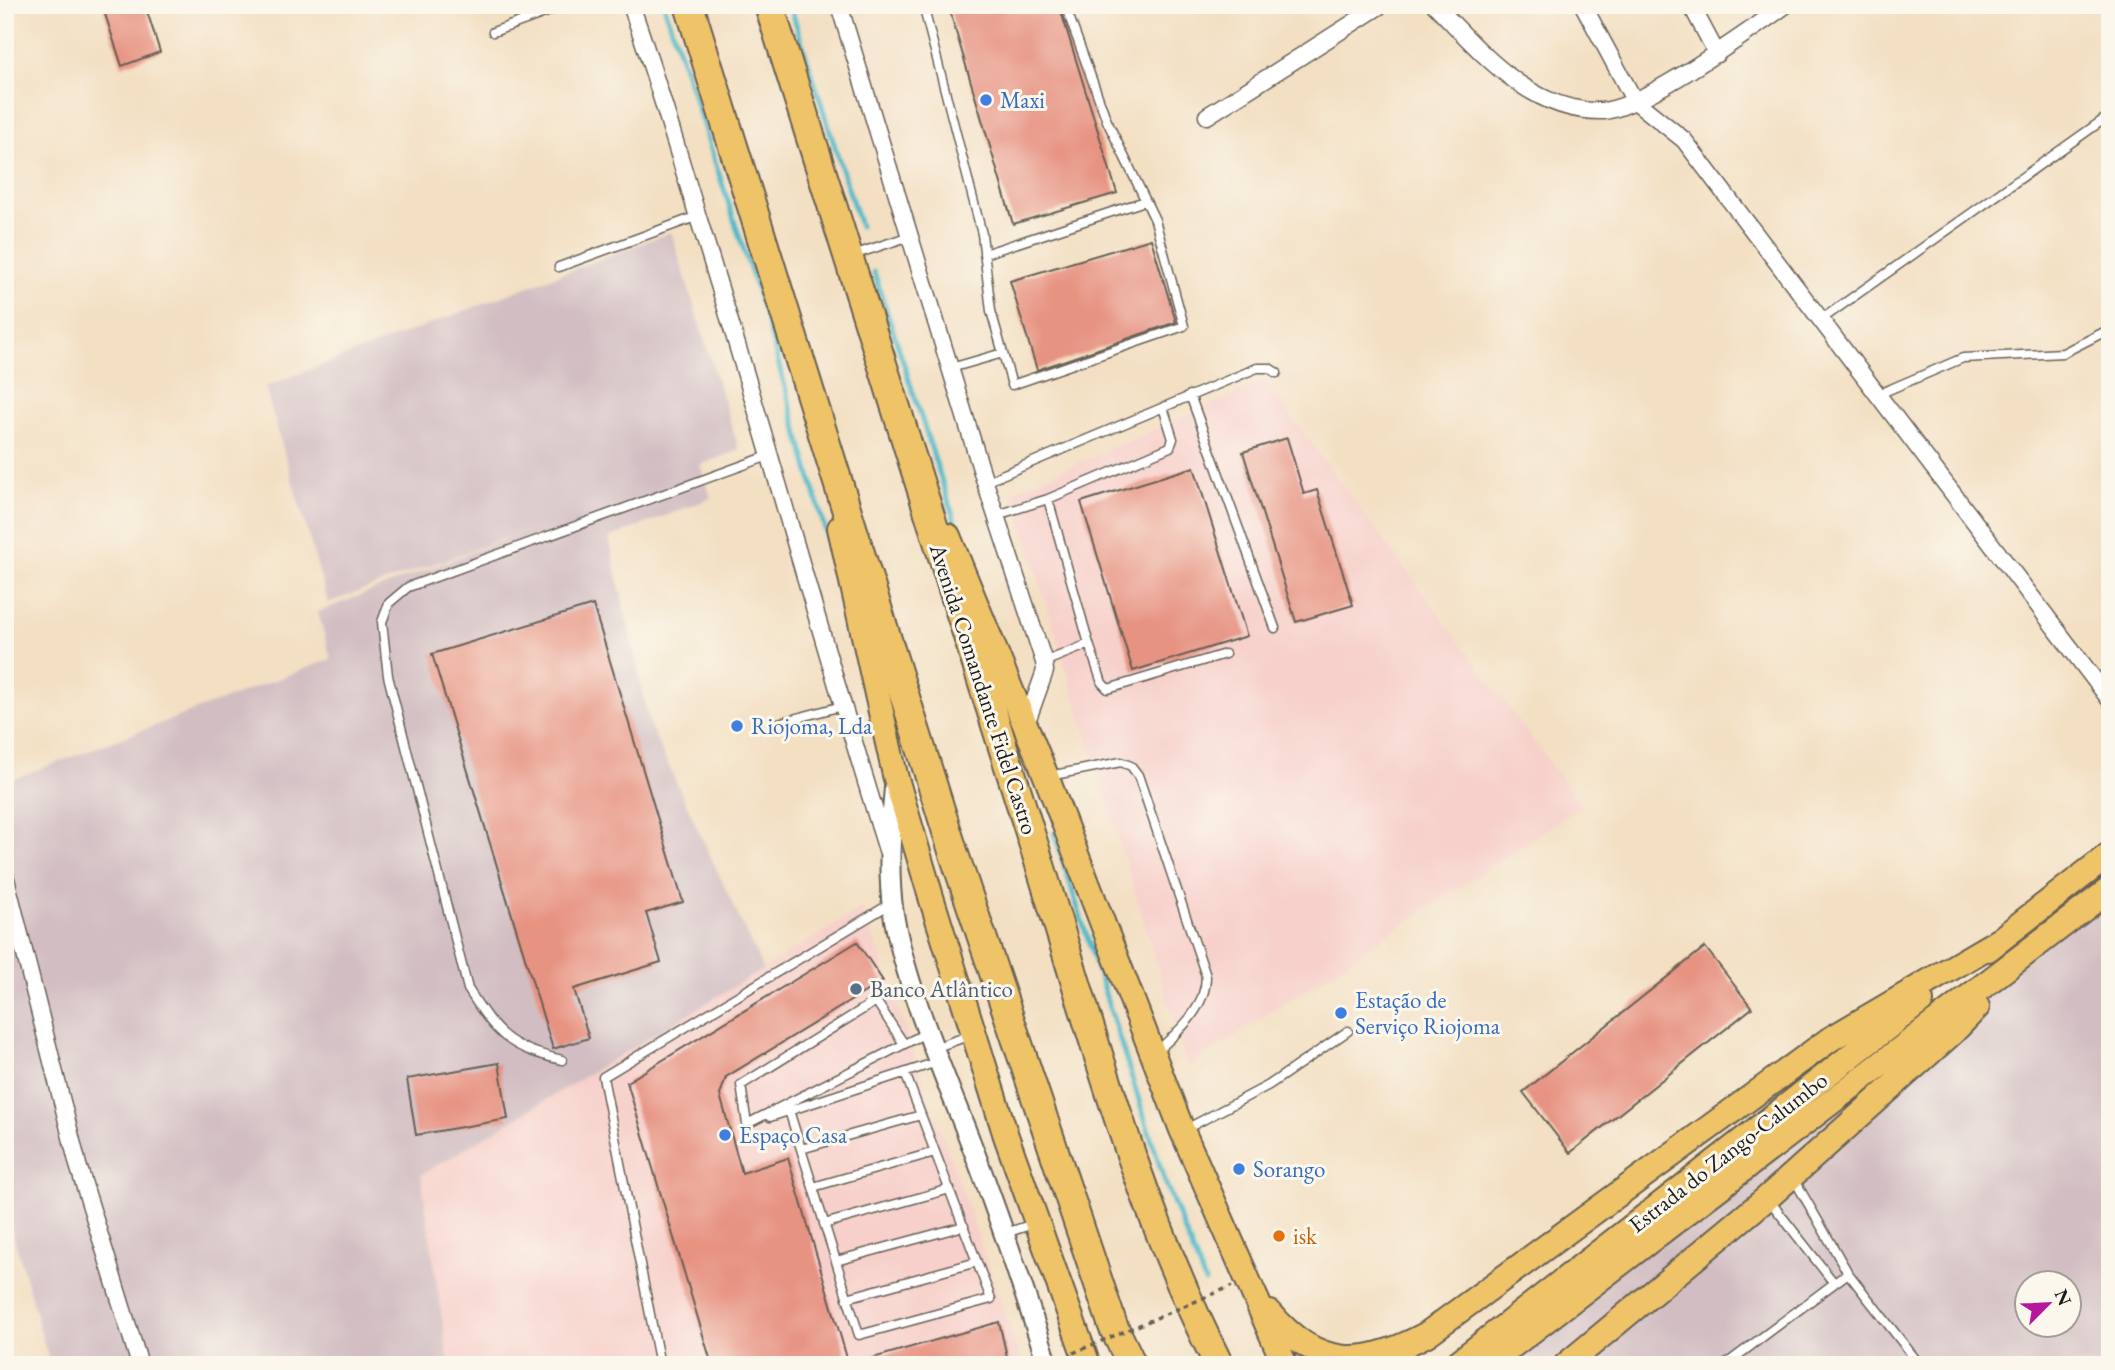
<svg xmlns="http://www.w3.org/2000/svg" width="2115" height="1370" font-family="'EB Garamond',serif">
	<rect width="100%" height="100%" fill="#fbf7ec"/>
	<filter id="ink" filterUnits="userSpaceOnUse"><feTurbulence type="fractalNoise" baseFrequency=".0143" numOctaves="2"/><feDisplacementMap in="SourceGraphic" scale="14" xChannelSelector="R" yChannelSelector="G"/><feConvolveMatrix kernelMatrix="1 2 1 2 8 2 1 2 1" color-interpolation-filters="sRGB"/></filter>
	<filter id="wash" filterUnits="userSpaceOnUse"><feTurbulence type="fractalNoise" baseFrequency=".00686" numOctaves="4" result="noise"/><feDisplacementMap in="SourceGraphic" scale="28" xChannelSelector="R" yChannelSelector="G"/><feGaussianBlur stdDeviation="1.57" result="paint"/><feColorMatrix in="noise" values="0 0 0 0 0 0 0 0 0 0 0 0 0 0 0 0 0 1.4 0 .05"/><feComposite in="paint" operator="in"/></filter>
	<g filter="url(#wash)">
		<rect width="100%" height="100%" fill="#f3dfc2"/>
		<path fill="#f7d0cb" d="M1265 381 1582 806 1188 1067 1012 492Z
			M863 908 1023 1365H449L421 1175Z"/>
		<path fill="#d2bec2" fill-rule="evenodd" d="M671 232 739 450 700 465 711 498 609 538 650 726 763 969 421 1175 449 1365H50L5 1205V782L331 659 318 612 546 523 328 603 265 387Z
			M2110 881V1365H1501ZM2028 1282H2070V1324H2028Z"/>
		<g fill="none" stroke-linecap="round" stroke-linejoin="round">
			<path stroke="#4ebaca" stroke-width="5" d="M664 5 765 315 842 590
				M790 5 860 226
				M874 272 959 534
				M1054 833 1165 1182 1205 1282"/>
		</g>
		<g id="blocks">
			<path fill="#e79382" d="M102 5H145L160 52 122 66Z
				M948 5H1059L1117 193 1013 224Z
				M1151 239 1176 322 1037 370 1010 281Z
				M1287 438 1304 494 1317 490 1353 605 1296 622 1243 452Z
				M1194 467 1247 636 1133 671 1081 502Z
				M593 605 683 902 646 913 661 962 574 989 589 1038 553 1049 432 654Z
				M857 942 883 981 726 1077 720 1095 742 1173 788 1158 849 1365H712L627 1082Z
				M1705 947 1752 1008 1570 1153 1523 1092Z
				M499 1063 508 1119 416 1135 407 1079Z
				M999 1322 1009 1365H866V1360Z"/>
		</g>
	</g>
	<g filter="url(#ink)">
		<use href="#blocks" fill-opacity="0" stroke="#676056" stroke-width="2"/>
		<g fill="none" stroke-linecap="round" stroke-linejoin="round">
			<defs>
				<path id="service" d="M923 5 982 234 991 311 1012 385 1184 326 1155 220 1107 121 1065 5
					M493 32 566 5
					M984 254 1145 201
					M853 255 910 236
					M559 267 698 216
					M1822 319 2110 115
					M951 368 1003 353
					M1879 394 1963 358 2063 353 2110 329
					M1190 395 1275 628
					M985 482 1257 368H1269L1277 373
					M1048 499 1170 447 1173 439 1163 407
					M997 515 1048 499 1089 644
					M1044 662 1089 644 1102 683 1108 689 1225 654
					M778 723 842 706
					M1049 776 1121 762 1131 766 1138 775 1206 976C1206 1009 1178 1032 1155 1053
					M934 1048 971 1035
					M562 1060C508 1047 498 1036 468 989L388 676 382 622 389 603 408 587 771 455
					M787 1104 859 1335 991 1299 905 1073
					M770 1117 937 1062
					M747 1124 741 1085 876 1001 904 1044
					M747 1124 926 1033
					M1186 1129 1269 1085 1348 1031
					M801 1149 921 1115
					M1794 1179 1848 1273 1920 1365
					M813 1187 935 1152
					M1769 1200 1834 1283
					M824 1224 950 1189
					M1006 1233 1033 1224
					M836 1261 964 1226
					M847 1298 977 1262
					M660 1365 603 1077 890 904
					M1725 1365 1848 1273"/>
				<path id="minor" d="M631 5C656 75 676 146 698 217 764 427 821 640 887 850
					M839 5 985 482 1044 662 1045 671 1025 727
					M1435 5C1480 51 1530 112 1601 111 1639 111 1751 30 1786 5
					M1583 5 1634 100 1684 140 2110 700
					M1691 5 1717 54
					M1207 116 1381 5
					M5 875 78 1165 140 1365"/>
				<path id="tertiary" d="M895 783C891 826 887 868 893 911 904 981 941 1067 967 1133 997 1210 1023 1287 1048 1365"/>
				<path id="primary" d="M840 528 895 775 931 897 1006 1136 1088 1365
					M948 536 1046 776 1182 1130 1285 1365
					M1988 949 2110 854
					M1270 1313C1318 1370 1364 1368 1427 1334L1829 1040 2001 939
					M1455 1365 1921 1001
					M1487 1365 2110 889
					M1566 1365 1767 1198 1954 1031 1977 1007"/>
				<path id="motorway" d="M689 5 953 851 1113 1326 1132 1365
					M769 5C855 283 944 559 1031 836 1087 1014 1134 1198 1219 1365"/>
			</defs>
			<use href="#service" stroke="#676056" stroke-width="11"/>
			<use href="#minor" stroke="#676056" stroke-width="19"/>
			<use href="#tertiary" stroke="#676056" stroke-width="23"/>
			<use href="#primary" stroke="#676056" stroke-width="28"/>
			<use href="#motorway" stroke="#676056" stroke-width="32"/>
			<use href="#service" stroke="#fff" stroke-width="8"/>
			<use href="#minor" stroke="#fff" stroke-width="16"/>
			<use href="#tertiary" stroke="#fff" stroke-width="19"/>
			<use href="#primary" stroke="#efc469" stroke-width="24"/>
			<use href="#motorway" stroke="#efc469" stroke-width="28"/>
			<path stroke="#676056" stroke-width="3.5" stroke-dasharray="5 5" stroke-linecap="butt" d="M1073 1353 1232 1286"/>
		</g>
	</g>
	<g fill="#3f7fe0" stroke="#fbf7ec" stroke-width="2.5">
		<circle cx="986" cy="100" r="7"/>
		<circle cx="737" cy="726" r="7"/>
		<circle cx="1341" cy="1013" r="7"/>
		<circle cx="725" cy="1135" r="7"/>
		<circle cx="1239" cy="1169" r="7"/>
	</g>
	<circle fill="#5c6f8a" stroke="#fbf7ec" stroke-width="2.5" cx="856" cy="989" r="7"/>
	<circle fill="#e8710a" stroke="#fbf7ec" stroke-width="2.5" cx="1279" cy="1236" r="7"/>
	<g text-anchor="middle" stroke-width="6" stroke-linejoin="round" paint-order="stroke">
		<g font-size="23" fill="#366cbe" stroke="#fbf7ec" text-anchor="start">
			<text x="1000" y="108">Maxi</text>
			<text x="751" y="734">Riojoma, Lda</text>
			<text x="1355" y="1008">Estação de<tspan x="1355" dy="26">Serviço Riojoma</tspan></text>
			<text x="739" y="1143">Espaço Casa</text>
			<text x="1253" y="1177">Sorango</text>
		</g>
		<g font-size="23" fill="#1c1c1c" stroke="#fbf7ec">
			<text transform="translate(984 689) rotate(72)" y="8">Avenida Comandante Fidel Castro</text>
			<text transform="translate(1728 1152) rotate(-38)" y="8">Estrada do Zango-Calumbo</text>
		</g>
		<g font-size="23" fill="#4e5e75" stroke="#fbf7ec" text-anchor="start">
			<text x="870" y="997">Banco Atlântico</text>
		</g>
		<g font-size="23" fill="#c56008" stroke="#fbf7ec" text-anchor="start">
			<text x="1293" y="1244">isk</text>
		</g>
	</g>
	<rect width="2115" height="1370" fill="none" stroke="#fbf7ec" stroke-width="28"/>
	<g transform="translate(2048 1304) rotate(66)"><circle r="33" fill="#fbf7ec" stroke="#a29f99" stroke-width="2"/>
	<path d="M0-5L12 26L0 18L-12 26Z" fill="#b5179e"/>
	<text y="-10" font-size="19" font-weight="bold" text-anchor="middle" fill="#1c1c1c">N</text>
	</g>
</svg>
